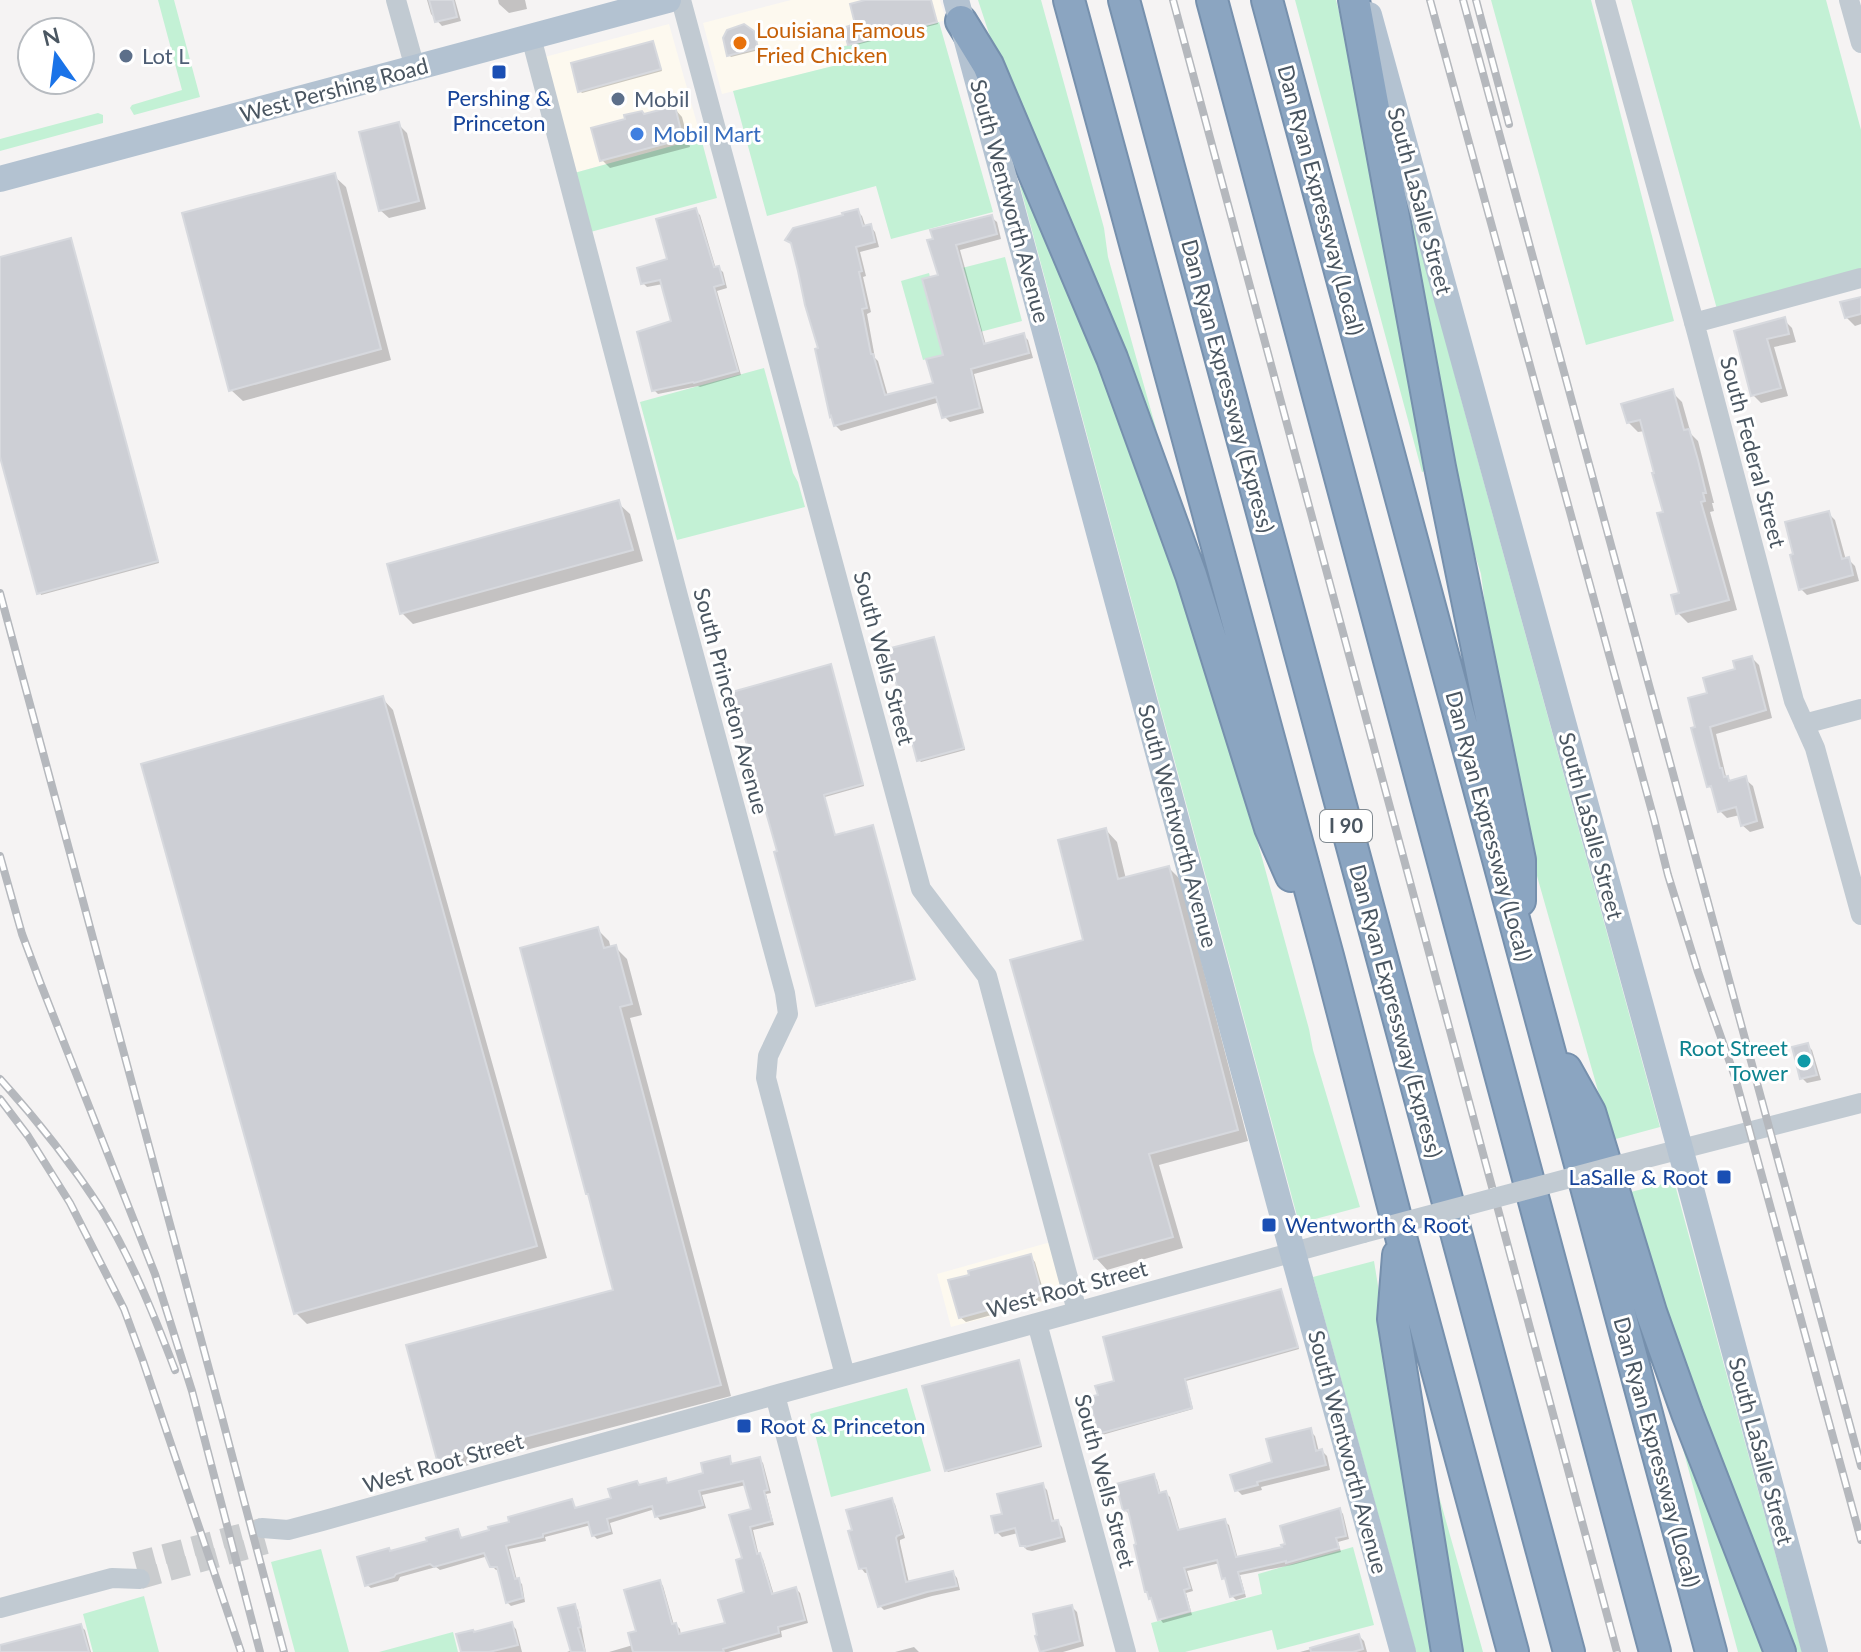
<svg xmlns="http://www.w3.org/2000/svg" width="1861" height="1652" font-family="Lato,sans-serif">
	<rect width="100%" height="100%" fill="#f5f3f3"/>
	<path fill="#fdf9ef" d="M791 0H940L946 20 841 47 845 63 722 94 703 23Z
		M669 24 701 138 567 175 537 59Z
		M1058 1240 1073 1294 951 1327 937 1274Z"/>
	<path fill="#c3f1d5" d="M158 0H174L200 97 134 115 130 108 132 105 182 90Z
		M978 0H1041L1104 228 1108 257 1157 432 1138 393 1113 320 1082 248 1000 67Z
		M1295 0H1336L1350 55 1430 469 1422 472Z
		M1491 0H1591L1674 321 1586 345Z
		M1631 0H1826L1861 130V269L1717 309Z
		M939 22 993 212 891 239 876 186 767 216 733 91 845 63 841 47Z
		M98 113 103 115V123L0 151V139Z
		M1391 130 1460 395 1660 1127 1612 1140 1537 876 1514 780 1491 651 1481 574 1455 490Z
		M701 138 717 198 583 234 567 175Z
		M1026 185 1062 267 1152 499 1220 705 1309 1029 1313 1050 1360 1207 1304 1222 1297 1216 1020 186Z
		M1005 257 1022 321 980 332 962 268Z
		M929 273 930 277 922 280 943 355 923 360 901 281Z
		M764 368 793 473 798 482 805 507 677 540 640 402Z
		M1674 1181 1802 1652H1791L1679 1359 1627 1193Z
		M1374 1261 1437 1652H1416L1313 1277Z
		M907 1388 931 1471 831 1497 810 1414Z
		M1685 1437 1768 1652H1738L1680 1438Z
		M1433 1475 1483 1652H1457Z
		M1353 1547 1374 1625 1277 1650 1272 1630 1185 1652H1159L1151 1623 1262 1594 1258 1574Z
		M321 1549 349 1652H295L271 1562Z
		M144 1596 159 1652H93L83 1614Z
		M453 1632 458 1652H379Z"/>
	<path fill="#0003" d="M427 0H455L461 21 442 26 431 14Z
		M498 0H525L527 9 509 13 499 4Z
		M873 0H931L938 24 852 46 850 44Z
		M752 32 755 35 759 50 731 57 729 55Z
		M653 43 662 71 582 93 580 91Z
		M674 108 682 117 690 147 610 168 602 160 644 116Z
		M398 124 407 133 426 209 389 218 380 210Z
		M334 176 346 187 391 360 243 401 231 390Z
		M695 211 700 215 716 269 718 268 723 272 727 288 717 291 741 375 700 387 698 386 658 394 654 390 674 322 663 284 647 287 643 283 669 260Z
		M857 211 862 216 866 228 870 226 875 232 879 247 860 252 866 276 863 277 871 312 867 314 875 358 878 361 888 396 935 384 945 356 941 276 930 242 991 217 997 222 1001 239 960 250 986 345 1023 335 1028 340 1033 358 974 374 984 413 950 422 944 416 940 402 841 431 835 425Z
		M72 242 159 563 41 595 0 449V259Z
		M1861 299V324L1855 326 1846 317Z
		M1784 320 1792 328 1796 342 1774 347 1788 396 1761 403 1753 395 1736 333Z
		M1672 392 1682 402 1691 434 1698 441 1714 503H1712L1714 511 1710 512 1737 610 1688 623 1678 613 1681 595 1665 513 1645 431 1638 432 1628 422Z
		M618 503 630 514 643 561 413 624 402 613Z
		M1828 513 1835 520 1846 560 1848 559 1855 566 1859 581 1807 595 1801 589Z
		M934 639 965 750 921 762 919 760Z
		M1752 658 1759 665 1772 718 1716 734 1726 776 1732 782 1745 779 1753 786 1764 828 1750 832 1742 825 1740 815 1727 818 1720 811 1715 792 1709 786 1698 728 1710 694Z
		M830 666 864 786 825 797 835 837 873 827 874 829 915 980 819 1006 777 853Z
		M382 698 393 710 547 1258 307 1324 296 1313Z
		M1106 830 1117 842 1126 879 1169 868 1180 879 1248 1141 1159 1165 1183 1248 1107 1270 1096 1258 1086 941Z
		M597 929 609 941 611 949 616 948 627 959 642 1015 630 1018 731 1396 450 1470 439 1459 616 1291Z
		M1807 1045 1812 1050 1821 1080 1807 1083 1802 1078Z
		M1030 1256 1035 1262 1046 1300 966 1322 960 1317Z
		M1281 1291 1299 1349 1186 1381 1193 1409 1102 1435 1100 1433V1397L1116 1382Z
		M1018 1362 1042 1447 948 1472 946 1470Z
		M1310 1431 1315 1436 1319 1452 1322 1451 1327 1456 1330 1470 1261 1487 1262 1490 1242 1495 1237 1490 1274 1463Z
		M729 1459 734 1465 759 1459 763 1463 771 1493 766 1494 774 1525 753 1530 759 1556 763 1559 774 1595 796 1589 800 1593 808 1623 781 1631 782 1637 728 1652H609L633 1645 660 1582 663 1586 674 1625H676L680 1629 681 1636 727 1625 746 1593 744 1560 731 1517 753 1510 746 1485 702 1495 706 1508 688 1513 660 1520 657 1516 655 1509 610 1523 613 1534 597 1539 593 1535 591 1525 545 1537 546 1541 509 1549 517 1580 522 1584 525 1602 511 1606 507 1602 500 1570H496L492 1566 488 1556 440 1570 436 1567 400 1577 398 1581 371 1588 367 1585 392 1553 458 1531 463 1540 572 1502 577 1510 613 1499 640 1487 666 1480 670 1484 705 1474Z
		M1153 1476 1157 1480 1161 1495 1166 1494 1170 1497 1180 1532 1225 1522 1229 1525 1238 1559 1284 1548 1340 1510 1343 1514 1349 1539 1338 1542 1341 1552 1292 1565 1240 1575 1246 1597 1236 1600 1232 1596 1228 1582 1224 1578 1220 1563 1187 1571 1193 1591 1186 1593 1192 1615 1163 1623 1160 1619 1154 1601 1151 1598 1139 1545 1129 1514 1125 1510Z
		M1042 1485 1047 1490 1055 1523 1057 1522 1062 1527 1066 1542 1032 1551 1027 1550 1022 1545 1018 1533 1002 1537 997 1532 1005 1515Z
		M891 1500 895 1504 905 1538 900 1540V1543L909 1583 953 1573 957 1578 960 1590 932 1596 884 1610 880 1606 870 1572 865 1573 861 1568Z
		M574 1606 578 1610 586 1652H567L572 1650Z
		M1072 1607 1077 1612 1084 1646 1063 1652H1042Z
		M511 1624 516 1629 522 1652H464L474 1634Z
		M80 1626 85 1630 91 1652H0V1647Z
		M1359 1636 1364 1641 1367 1652H1300Z
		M914 1647 919 1652H895Z"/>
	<path fill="#cdcfd5" stroke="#d7d9de" stroke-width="2" d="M429 0H453L457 17 435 22Z
		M865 0H931L937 22 848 45 843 28 855 24 850 4Z
		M744 24 754 31 758 48 727 56 723 38 727 30Z
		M653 41 661 69 578 92 571 63Z
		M675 106 683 139 600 161 591 128 625 119 624 115 642 111 644 114Z
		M399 122 419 201 379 211 359 132Z
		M335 173 381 349 229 391 182 213Z
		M696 208 714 267 719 266 724 284 714 287 738 371 694 383 693 382 652 391 637 332 671 321 660 280 641 284 637 268 667 259 656 219Z
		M858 209 863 226 871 224 875 242 856 247 862 271 859 272 867 308 862 309 871 354H873L885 395 933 383 926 359 943 355 922 279 938 275 927 240 933 239 930 230 992 215 997 234 956 245 984 344 1024 333 1029 353 971 369 980 408 942 418 936 397 834 426 831 416 830 417 815 349 818 348 805 305 798 271 791 243 785 240 793 228 843 215 842 213Z
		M71 238 158 561 37 594 0 457V257Z
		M1861 297V314L1845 318 1840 302Z
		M1785 317 1789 334 1767 339 1781 388 1751 396 1734 331Z
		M1673 389 1684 430 1689 429 1698 460 1706 493H1703L1705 501 1701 502 1729 600 1676 614 1671 595 1679 593 1657 513 1663 512 1652 473H1654L1640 420 1627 423 1621 404Z
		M619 500 633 550 400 614 387 564Z
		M1829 511 1842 559 1849 557 1853 575 1799 590 1790 555 1793 554 1785 522Z
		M934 637 964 748 917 761 887 649Z
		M1752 656 1766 710 1710 727 1720 768H1722L1724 777 1728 776 1729 781 1746 776 1757 821 1741 826 1736 807 1718 812 1711 786 1707 787 1691 728 1695 727 1688 698 1707 693 1703 678 1735 669 1733 661Z
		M831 664 863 784 824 795 835 835 873 825 915 979 816 1006 774 852 777 851 732 692Z
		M383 696 537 1246 294 1314 141 764Z
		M1106 828 1118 879 1169 866 1238 1130 1149 1154 1173 1237 1094 1259 1010 960 1083 940 1058 840Z
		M598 927 604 948 616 945 632 1004 620 1007 721 1385 437 1460 406 1345 613 1290 588 1194H586L520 948Z
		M1808 1043 1817 1075 1800 1079 1792 1047Z
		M1031 1254 1042 1295 959 1318 948 1280 969 1275 968 1271Z
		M1281 1289 1298 1347 1185 1379 1192 1408 1098 1434 1089 1397 1098 1395 1095 1386 1114 1381 1103 1337Z
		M1019 1360 1041 1445 945 1471 922 1386Z
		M1311 1428 1316 1451 1322 1449 1326 1465 1257 1482 1258 1485 1235 1491 1230 1475 1272 1462 1266 1439Z
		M730 1456 731 1464 760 1457 768 1490 764 1491 772 1521 750 1527 757 1554 760 1553 772 1594 796 1587 805 1620 778 1627 779 1633 723 1649 724 1652H633L628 1633 636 1631 624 1590 660 1580 672 1624 676 1623 679 1634 725 1623 718 1600 744 1592 736 1560 742 1558 729 1515 751 1509 743 1481 699 1491 703 1505 655 1517 652 1506 607 1519 610 1531 592 1536 588 1522 543 1534V1537L506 1546 515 1579 519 1578 523 1598 506 1603 497 1567H490L484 1553 434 1567 430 1564 396 1574 394 1577 365 1586 357 1557 389 1548 390 1551 427 1541 426 1538 458 1529 461 1538 489 1530 488 1527 509 1522 508 1517 572 1499 575 1508 611 1498 608 1489 637 1481 639 1485 666 1478 667 1483 703 1473 701 1463Z
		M1154 1474 1159 1493 1166 1491 1178 1530 1225 1519 1236 1557 1282 1547 1281 1545 1285 1544 1280 1526 1340 1508 1346 1536 1336 1538 1339 1548 1286 1563V1561L1238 1572 1244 1593 1230 1597 1225 1578 1222 1579 1217 1560 1184 1568 1190 1588 1184 1590 1190 1611 1158 1620 1151 1598 1149 1599 1147 1592H1145L1134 1545 1136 1544 1128 1510 1123 1511 1116 1484Z
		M1043 1483 1052 1521 1058 1520 1062 1537 1025 1547V1546H1020L1015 1528 995 1533 991 1516 1002 1514 997 1494Z
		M892 1498 902 1534 897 1536 896 1538 906 1582 953 1571 957 1586 927 1592 878 1607 866 1568 859 1569 848 1531 852 1530 846 1510Z
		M575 1604 581 1627 578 1628 585 1652H571L558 1608Z
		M1072 1605 1080 1641 1040 1652 1035 1636 1037 1635 1033 1614Z
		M512 1622 518 1645 489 1652H461L456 1634 473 1630 474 1632Z
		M81 1624 89 1652H0V1645Z
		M1359 1634 1363 1649 1353 1652H1311L1310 1648Z"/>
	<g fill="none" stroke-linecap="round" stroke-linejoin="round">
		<path stroke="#caccce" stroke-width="20" stroke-dasharray="20 10" stroke-linecap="butt" d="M135 1562 262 1528
			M140 1579 266 1544"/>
		<defs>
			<path id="highway" d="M1069 0 1328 956 1400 1233 1513 1652
				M1124 0 1569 1652
				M1212 0 1655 1652
				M1267 0 1711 1652
				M1354 0 1440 467 1520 860V901
				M961 21 988 65 1112 358 1191 575 1270 828 1291 876
				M1566 1069 1590 1112 1651 1312 1687 1413 1780 1652
				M1398 1255 1393 1319 1447 1652"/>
		</defs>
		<use href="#highway" stroke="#7690ad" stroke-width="34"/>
		<path stroke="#c1cad2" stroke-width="20" d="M396 0 415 68
			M681 0 921 889 987 976 1077 1311
			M1605 0 1697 333 1794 701 1815 748 1861 915
			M1849 0 1861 43
			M531 37 678 596 785 993 788 1014 768 1056 766 1078 845 1375
			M1694 323 1861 278
			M1804 724 1861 709
			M1619 1165 1861 1103
			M1037 1323 1126 1652
			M775 1395 843 1652
			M262 1528 288 1530 322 1521 775 1395 1363 1233
			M0 1608 112 1578 140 1579"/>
		<path stroke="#b3c2d1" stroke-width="26" d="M956 0 1280 1206 1403 1652
			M1369 15 1687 1174 1815 1652
			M0 179 668 0"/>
		<use href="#highway" stroke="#8ba5c1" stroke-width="30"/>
		<defs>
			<path id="rail" d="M1173 0 1617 1652
				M1430 0 1654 819 1668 875 1698 972 1735 1077 1861 1540
				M1463 0 1861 1466
				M1476 0 1509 124
				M0 593 220 1410 284 1652
				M0 856 22 934 40 982 155 1274 192 1391 260 1652
				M0 1079C37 1120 71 1163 101 1209 132 1260 154 1315 175 1370
				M0 1099 28 1136 70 1203 124 1309 143 1361 241 1652"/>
		</defs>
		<use href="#rail" stroke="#b5b8bd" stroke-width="8"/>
		<use href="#rail" stroke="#fff" stroke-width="5" stroke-dasharray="15" stroke-linecap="butt"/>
		<path stroke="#c1cad2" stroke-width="20" d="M1363 1233 1619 1165"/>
	</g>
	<circle fill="#e8710a" stroke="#fff" stroke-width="3" cx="740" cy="43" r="8"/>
	<g fill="#5c6f8a" stroke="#fff" stroke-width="3">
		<circle cx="126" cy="56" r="8"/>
		<circle cx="618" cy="99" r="8"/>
	</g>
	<g fill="#1a4fb4" stroke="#fff" stroke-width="3">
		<rect x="491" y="64" width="16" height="16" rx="4"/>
		<rect x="1716" y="1169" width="16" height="16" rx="4"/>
		<rect x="1261" y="1217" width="16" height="16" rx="4"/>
		<rect x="736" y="1418" width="16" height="16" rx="4"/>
	</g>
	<circle fill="#3f7fe0" stroke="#fff" stroke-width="3" cx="637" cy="134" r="8"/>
	<circle fill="#0f9aa8" stroke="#fff" stroke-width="3" cx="1804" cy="1061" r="8"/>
	<g text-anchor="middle" stroke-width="6" stroke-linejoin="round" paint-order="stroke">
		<rect fill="#fff" stroke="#808990" stroke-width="2" x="1320" y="810" width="52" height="32" rx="6"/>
		<g font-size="20" font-weight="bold" fill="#4a5661">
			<text x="1346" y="833">I 90</text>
		</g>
		<g font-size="22" fill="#c56008" stroke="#fff" text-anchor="start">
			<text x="756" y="38">Louisiana Famous<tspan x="756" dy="25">Fried Chicken</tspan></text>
		</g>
		<g font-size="22" fill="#4e5e75" stroke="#fff" text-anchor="start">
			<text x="142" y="64">Lot L</text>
			<text x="634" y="107">Mobil</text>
		</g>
		<g font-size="22" fill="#4a5661" stroke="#fff">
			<text transform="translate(334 90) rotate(-15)" y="8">West Pershing Road</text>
			<text transform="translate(1321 200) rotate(75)" y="8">Dan Ryan Expressway (Local)</text>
			<text transform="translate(1010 201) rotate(75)" y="8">South Wentworth Avenue</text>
			<text transform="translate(1420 201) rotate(75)" y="8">South LaSalle Street</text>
			<text transform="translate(1228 386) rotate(75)" y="8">Dan Ryan Expressway (Express)</text>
			<text transform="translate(1753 452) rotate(75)" y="8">South Federal Street</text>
			<text transform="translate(884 658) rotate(75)" y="8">South Wells Street</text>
			<text transform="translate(731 701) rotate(75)" y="8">South Princeton Avenue</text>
			<text transform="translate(1178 826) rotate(75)" y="8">South Wentworth Avenue</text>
			<text transform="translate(1489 826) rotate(75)" y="8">Dan Ryan Expressway (Local)</text>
			<text transform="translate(1591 826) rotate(75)" y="8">South LaSalle Street</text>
			<text transform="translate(1396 1011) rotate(75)" y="8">Dan Ryan Expressway (Express)</text>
			<text transform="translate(1067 1289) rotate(-15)" y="8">West Root Street</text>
			<text transform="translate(1761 1451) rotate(75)" y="8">South LaSalle Street</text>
			<text transform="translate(1348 1452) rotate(75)" y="8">South Wentworth Avenue</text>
			<text transform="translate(1657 1452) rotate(75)" y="8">Dan Ryan Expressway (Local)</text>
			<text transform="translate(443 1463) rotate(-16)" y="8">West Root Street</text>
			<text transform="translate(1105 1481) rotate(75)" y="8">South Wells Street</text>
		</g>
		<g font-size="22" fill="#164399" stroke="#fff" text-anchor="start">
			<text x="499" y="106" text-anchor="middle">Pershing &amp;<tspan x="499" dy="25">Princeton</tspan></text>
			<text x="1708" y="1185" text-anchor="end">LaSalle &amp; Root</text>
			<text x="1285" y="1233">Wentworth &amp; Root</text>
			<text x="760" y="1434">Root &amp; Princeton</text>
		</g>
		<g font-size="22" fill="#366cbe" stroke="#fff" text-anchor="start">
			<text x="653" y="142">Mobil Mart</text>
		</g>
		<g font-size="22" fill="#0d838f" stroke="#fff" text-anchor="end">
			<text x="1788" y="1056">Root Street<tspan x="1788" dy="25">Tower</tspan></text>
		</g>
	</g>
	<g transform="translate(56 56) rotate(346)"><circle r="38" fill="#ffffff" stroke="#b7bbc0" stroke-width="2"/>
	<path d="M0-6L14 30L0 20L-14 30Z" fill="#1a73e8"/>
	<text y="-12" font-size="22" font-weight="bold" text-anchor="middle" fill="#4a5661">N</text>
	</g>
</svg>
